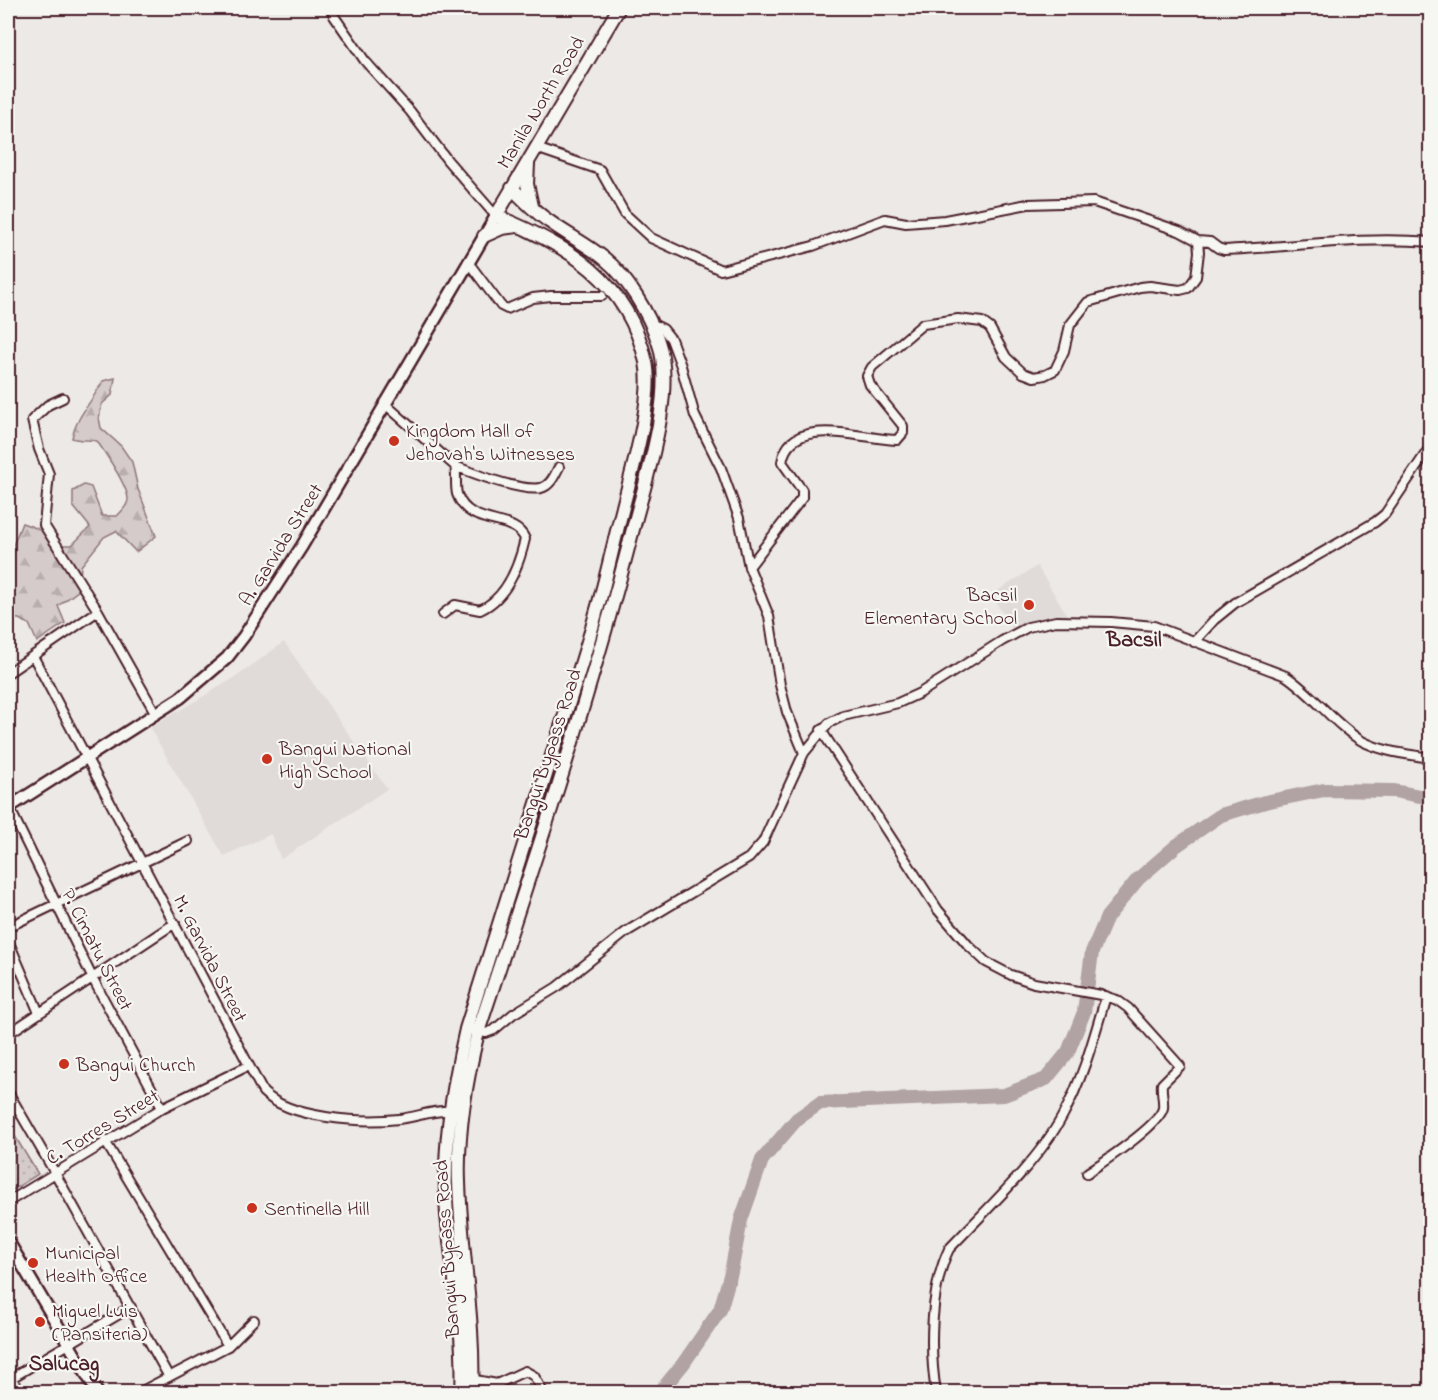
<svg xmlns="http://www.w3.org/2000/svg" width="1438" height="1400" font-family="'Indie Flower',sans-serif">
	<defs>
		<pattern id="grass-dots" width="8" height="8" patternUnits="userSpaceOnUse" patternTransform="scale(1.5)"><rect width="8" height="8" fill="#d4cbca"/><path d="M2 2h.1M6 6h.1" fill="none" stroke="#b8aeae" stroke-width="1.8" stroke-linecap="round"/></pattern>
		<pattern id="forest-firs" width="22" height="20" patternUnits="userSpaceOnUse" patternTransform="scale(1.5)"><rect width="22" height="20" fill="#d4cbca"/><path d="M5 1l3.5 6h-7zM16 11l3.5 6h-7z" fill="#b8aeae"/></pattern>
	</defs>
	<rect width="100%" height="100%" fill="#ece9e6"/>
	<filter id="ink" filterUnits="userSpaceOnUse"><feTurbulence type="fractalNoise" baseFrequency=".0167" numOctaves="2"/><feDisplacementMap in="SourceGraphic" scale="12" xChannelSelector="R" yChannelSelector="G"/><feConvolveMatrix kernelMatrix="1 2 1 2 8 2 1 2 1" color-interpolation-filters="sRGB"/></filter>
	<g filter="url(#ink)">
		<path fill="#e0dad8" d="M1037 566 1067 615 1034 619 1014 630 991 595Z
			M284 642 387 789 281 859 271 834 224 856 150 728 236 677Z"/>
		<path fill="url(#grass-dots)" stroke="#8f757a" stroke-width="1.5" d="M13 1133 38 1174 8 1193V1136Z"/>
		<path fill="url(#forest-firs)" stroke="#8f757a" stroke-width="1.5" d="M115 378 112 395 102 404 99 418 101 428 121 446 132 462 138 489 156 536 136 552 116 531 104 537 81 566 79 590 58 606 65 623 37 642 29 624 19 619 8 618V558L22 523 36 528 63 545H72L90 527 73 506V491L84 485 91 487 102 516H117C121 512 127 507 128 500 129 487 105 453 97 441 87 439 79 441 72 438 76 417 93 400 103 381Z"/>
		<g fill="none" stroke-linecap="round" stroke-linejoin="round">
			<path stroke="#b1a2a3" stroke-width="14" d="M660 1392 683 1364 720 1310 731 1272 741 1220 762 1160 797 1119 820 1103 1004 1095 1046 1079 1068 1052 1084 1012 1092 952 1107 917 1138 879 1176 846 1221 815 1265 802 1324 790 1394 791 1430 798"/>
			<defs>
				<path id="minor" d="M331 8 334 16 365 61 410 111 448 161 496 216
					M536 148 600 170 625 214 651 238 721 270 813 246 885 219 906 223 945 220 1028 204 1094 202 1179 231 1198 241 1210 242 1218 248 1224 250C1293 247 1362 236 1430 242
					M468 262 501 306 507 309 533 298 551 296H602
					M651 323 663 329 671 339 681 366 695 416 721 468 739 518 749 567 769 616 780 685 787 712 804 753
					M63 398 48 405 32 420 39 449 49 474 44 525 98 611 156 714
					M384 403 455 466C457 475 455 485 457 494 469 529 514 513 525 539 519 565 507 598 480 610L455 605 443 614
					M455 466C475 474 521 492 541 488 551 486 555 474 559 467
					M749 567 802 498V490L782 462C790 412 865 440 897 440L903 433V426L870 385 867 376 872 367 923 324 958 319 982 322 990 328 1006 357 1023 373 1034 377 1045 375 1055 370 1064 351 1070 325 1088 302 1140 287 1150 286 1180 290 1188 288 1196 277 1199 252 1198 241
					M1194 642 1214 620 1235 603 1375 522 1385 514 1430 447
					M33 656 263 1092C290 1119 362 1123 399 1119 418 1117 435 1109 454 1111
					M8 673 98 611
					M821 730 938 910 968 945 986 962 1011 975 1034 983 1101 995 1117 1000 1128 1008 1180 1066 1162 1084C1161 1092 1164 1100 1163 1108 1159 1126 1103 1162 1087 1173
					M8 805 92 977 162 1108
					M8 927 188 841
					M8 940 39 1013
					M474 1031 486 1033 494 1030 513 1014 557 987 626 932 749 858 763 842 804 753 829 723 843 716 898 703 920 693 1002 641 1028 627 1056 621 1111 622 1154 626 1286 676C1313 694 1337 727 1362 741 1383 752 1408 754 1430 758
					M8 1034 175 923
					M8 1092 55 1173 169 1377
					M105 1141 228 1346
					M8 1202 162 1108 248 1066
					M8 1373 20 1392
					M470 1379 497 1384 525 1371 534 1376 543 1392
					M8 1380 131 1307
					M140 1392 228 1346 254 1320
					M936 1392C929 1349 930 1289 949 1249 985 1211 1037 1163 1062 1117 1083 1079 1094 1037 1106 996"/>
				<path id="major" d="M8 808 180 698 227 658 244 636 302 546 496 216
					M8 1241 97 1392"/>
				<path id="highway" d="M528 164 527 184 532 206
					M484 236 502 228 517 226
					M462 1392C465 1333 453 1274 447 1215 442 1153 452 1090 466 1029 495 936 525 843 554 749 568 704 584 659 596 613 606 580 613 545 622 511 631 474 654 399 646 362 628 281 568 245 496 216L619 8
					M472 1392C475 1321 461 1253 459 1182 457 1132 466 1081 478 1032 533 866 589 699 633 529 646 478 676 391 658 341 649 314 627 277 605 259 588 245 568 235 550 222 536 213 524 200 512 188"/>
			</defs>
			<use href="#minor" stroke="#4a1f2b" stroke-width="12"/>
			<use href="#major" stroke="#4a1f2b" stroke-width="15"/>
			<use href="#highway" stroke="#4a1f2b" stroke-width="16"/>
			<use href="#minor" stroke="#f6f6f2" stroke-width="8"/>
			<use href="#major" stroke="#f6f6f2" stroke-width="10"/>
			<use href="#highway" stroke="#f6f6f2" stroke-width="12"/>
		</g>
	</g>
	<g fill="#c8321e" stroke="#f6f6f2" stroke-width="2">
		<circle cx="394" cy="441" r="6"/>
		<circle cx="1029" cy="605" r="6"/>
		<circle cx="267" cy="759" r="6"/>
		<circle cx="64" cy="1064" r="6"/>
		<circle cx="252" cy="1208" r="6"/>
		<circle cx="33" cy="1263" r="6"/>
		<circle cx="40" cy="1322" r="6"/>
	</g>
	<g text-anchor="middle" stroke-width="4.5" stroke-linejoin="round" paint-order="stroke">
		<g font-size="20" fill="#4a1f2b" stroke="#f6f6f2">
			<text transform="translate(540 102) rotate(-59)" y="7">Manila North Road</text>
			<text transform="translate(280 544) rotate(-58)" y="7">A. Garvida Street</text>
			<text transform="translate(547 754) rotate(-72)" y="7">Bangui Bypass Road</text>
			<text transform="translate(98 949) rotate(63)" y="7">P. Cimatu Street</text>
			<text transform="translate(211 958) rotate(63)" y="7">M. Garvida Street</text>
			<text transform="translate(102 1126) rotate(-31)" y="7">C. Torres Street</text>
			<text transform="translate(446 1249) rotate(-94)" y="7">Bangui Bypass Road</text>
		</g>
		<g font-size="20" fill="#4a1f2b" stroke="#f6f6f2" text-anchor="start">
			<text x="406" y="437">Kingdom Hall of<tspan x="406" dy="23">Jehovah's Witnesses</tspan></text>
			<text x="1017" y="601" text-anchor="end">Bacsil<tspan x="1017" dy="23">Elementary School</tspan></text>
			<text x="279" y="755">Bangui National<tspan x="279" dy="23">High School</tspan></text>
			<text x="76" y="1071">Bangui Church</text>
			<text x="264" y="1215">Sentinella Hill</text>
			<text x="45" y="1259">Municipal<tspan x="45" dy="23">Health Office</tspan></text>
			<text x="52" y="1317">Miguel Luis<tspan x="52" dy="23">(Pansiteria)</tspan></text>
		</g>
		<g font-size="21" font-weight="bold" fill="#4a1f2b" stroke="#f6f6f2">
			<text x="64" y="1370">Salucag</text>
		</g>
		<g font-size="22" font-weight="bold" fill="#4a1f2b" stroke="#f6f6f2">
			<text x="1134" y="646">Bacsil</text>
		</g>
	</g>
	<rect width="1438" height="1400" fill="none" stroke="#f6f6f2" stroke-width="30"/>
	<rect x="15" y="15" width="1408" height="1370" fill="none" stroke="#4a1f2b" stroke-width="2" filter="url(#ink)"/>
</svg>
